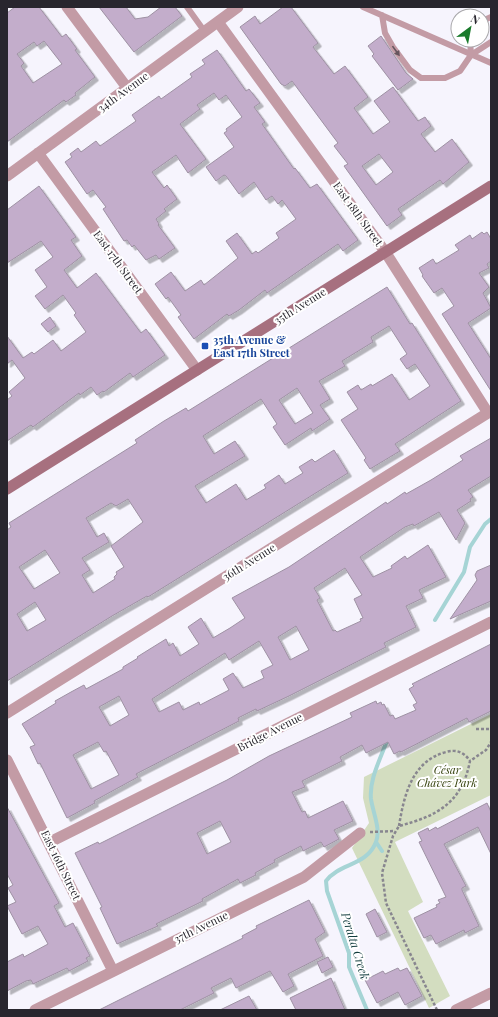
<svg xmlns="http://www.w3.org/2000/svg" width="498" height="1017" font-family="'Playfair Display',serif">
	<defs>
		<filter id="shadow"><feDropShadow dx="3.5" dy="3.5" stdDeviation="0" flood-color="#0004"/></filter>
	</defs>
	<rect width="100%" height="100%" fill="#f6f4fd"/>
	<path fill="#d3ddc0" d="M491 714V795L395 842 423 902 408 911 450 996 429 1008 352 848 369 823 363 798 364 777Z"/>
	<g fill="none" stroke-linecap="round" stroke-linejoin="round">
		<path stroke="#a6d4d5" stroke-width="4" d="M435 620 464 572 470 547 485 524 491 519
			M376 842 382 851
			M367 1010 349 967V953L327 891 326 881C339 863 367 866 376 842 381 829 373 813 371 799 369 780 380 760 386 743"/>
	</g>
	<path fill="#c3adcb" stroke="#9e91a3" fill-rule="evenodd" filter="url(#shadow)" d="M15 7H39L62 37 66 34 77 49 75 50 95 77 75 93 76 95 66 102 64 100 7 142V13ZM44 41 62 64 33 83 21 66 24 63 17 54 34 42 37 46Z
		M99 7H126L135 19 148 17 161 7H175L182 16 134 52Z
		M283 7H291L318 43 313 47 334 74 345 66 368 97 354 108 373 134 390 122 374 101 393 87 418 121 425 117 431 126 421 134 435 152 452 139 469 162 443 184 440 180 398 209 402 215 387 226 344 166 348 164 334 146 338 143 332 135 292 81 285 86 281 84 240 27 255 16 260 24ZM379 154 393 172 376 185 362 166Z
		M381 36 406 73 413 79 398 90 372 56 374 54 368 46Z
		M217 50 246 91 249 89 260 103 254 107 265 122 262 124 294 169 295 168 310 188 317 184 358 240 343 251 338 244 267 293 265 290 239 310 229 316 227 314 194 339 178 317 181 315 168 297 166 299 155 284 171 272 185 291 201 280 204 285 238 258 226 241 237 233 252 254 256 251 258 253 279 238 276 233 296 219 282 200 278 204 272 196 266 200 254 182 239 194 226 176 224 175 216 181 206 167 234 147 224 133 227 131 226 129 242 117 226 95 219 100 214 93 197 105 200 109 180 124 206 159 188 173 176 155 152 172 164 188 167 185 177 199 164 209 166 211 156 219 159 224 158 225 175 248 159 259 156 255 146 260 134 245 132 247 127 240 124 241 103 209 106 207 93 190 87 194 65 162 72 157 70 154 78 148 81 152 96 141 100 146 136 121 132 115 159 96 161 99 192 77 190 74 205 64 202 60Z
		M39 186 76 237 71 240 82 256 64 270 77 288 96 273 141 333 146 329 165 355 133 377 130 373 104 392 103 391 97 395 91 387 80 395 79 393 33 427 31 425 7 441V400L12 396 9 392 25 378 12 360 7 364V336L23 358 32 352 34 354 53 340 61 351 86 332 74 315 76 313 63 295 45 309 35 296 47 287 35 270 53 257 41 241 7 263V210Z
		M482 232 484 234 487 232 491 239V261L487 264 489 268 479 273 489 287 483 293 491 308 468 323 491 359V391L442 314 454 306 442 288 434 293 422 276 423 275 419 268 433 259 436 264 459 250 455 245 470 235 472 239Z
		M387 287 410 324 412 323 461 401 395 444 400 451 370 469 364 460 366 458 341 420 358 409 347 392 358 385 361 390 371 384 372 386 392 374 409 400 430 386 415 364 407 369 400 359 407 354 389 326 371 337 373 342 342 361 345 366 319 381 330 399 320 405 330 419 312 431 311 428 285 445 273 427 277 424 261 399 203 436 214 454 235 441 245 456 195 486 206 503 236 484 246 500 266 488 264 485 279 475 285 484 303 473 299 467 312 459 315 462 334 450 348 473 148 597 147 596 112 616 7 681V530L11 527 9 523 137 443 135 440 164 421 186 408 188 411ZM297 388 313 413 295 424 279 400ZM128 499 143 522 111 546 124 567 116 572 117 574 114 577 115 579 93 593 82 575 90 570 82 558 109 542 104 533 97 537 86 518 111 503 116 506ZM45 550 60 573 34 589 19 567ZM35 602 46 620 27 631 17 614Z
		M50 317 56 326 48 332 41 324Z
		M491 438V476L468 490 473 497 470 499 471 501 457 510 465 523 456 540 439 512 414 526 413 524 405 527 360 557 373 577 392 568 391 566 405 556 407 559 428 545 446 577 419 590 423 598 406 606 416 627 384 643 386 647 289 696 257 711 256 709 238 718 239 721 136 774 138 777 94 801 95 803 67 818 40 763 38 764 30 747 35 745 22 724 56 703 55 701 71 692 84 685 86 689 123 669V667L138 658 137 657 166 639 169 646 173 643 180 656 199 644 188 627 201 618 213 638 230 628 245 618 232 598 289 567 386 502 387 504 405 492 406 494 431 480 463 460 460 456ZM345 568 362 595 354 599 363 618 360 619 361 621 337 632 335 630 333 631 317 600 320 598 314 588ZM296 626 309 650 290 660 278 637ZM259 641 273 665 261 671 264 678 243 688 233 673 223 679 229 690 200 705 199 702 183 710 179 702 159 712 152 699 225 653 229 660ZM119 696 129 715 110 726 99 707ZM98 742 104 752 106 751 119 775 91 789 73 755Z
		M491 565V601L450 619 477 580 475 575 477 571Z
		M491 644V711L469 722 467 718 401 752 400 751 394 754 388 742 366 753 362 745 340 757 342 761 302 781 305 787 292 792 302 812 305 811 308 818 343 801 353 821 334 830 339 839 324 847 321 842 303 851 301 846 274 860 275 862 255 873 256 875 240 883 238 879 202 899 203 901 156 924 158 926 117 944 100 908 102 907 75 853 98 842 99 844 227 780 269 756 352 717 350 713 376 701 377 704 381 702 382 705 384 704 390 716 393 715 395 719 416 710 413 705 417 703 409 689 414 686 412 684ZM220 821 231 842 207 854 197 833Z
		M487 803 491 812V854L478 827 444 844 466 886 462 888V890L479 926 465 933 464 930 436 944 431 935 424 938 414 918 437 907 436 905 440 903 438 900 446 897 419 842 422 841 418 833 428 828 429 831 436 827 437 829Z
		M7 807 59 903 54 906 65 927 73 923 90 956 86 958 88 961 69 971 67 968 33 984 31 980 26 981 7 991V962L23 954 24 957 48 944 38 926 22 934 7 906 16 902 8 888 13 885 7 874Z
		M309 900 325 932 315 939 323 956 288 974 294 986 283 992 270 971 236 988 231 978 211 988 214 993 180 1010H99L243 938 242 936 257 928 256 926Z
		M375 909 387 932 377 937 366 914Z
		M328 957 333 967 322 973 317 962Z
		M398 968 400 971 407 968 422 996 405 1005 398 992 377 1003 365 980 383 971 385 974Z
		M331 978 345 1010H296L290 998Z
		M249 996 257 1010H220Z"/>
	<g fill="none" stroke-linecap="round" stroke-linejoin="round">
		<path stroke="#88868f" stroke-width="2.5" stroke-dasharray="3 2" stroke-linecap="butt" d="M476 729H491
			M399 826C404 795 412 761 446 752 456 749 464 752 470 761
			M370 832 395 831
			M437 1010 386 903 382 873 393 836 399 826C437 816 462 803 470 761L486 750 491 742"/>
		<path stroke="#c39ba5" stroke-width="6" d="M187 7 205 32
			M363 7 491 63
			M382 15 385 33 393 47 410 70 421 78H445L460 71 471 55 491 42
			M482 21 491 17
			M470 40 471 55"/>
		<path stroke="#c39ba5" stroke-width="11" d="M67 7 128 89
			M218 22 386 253 488 413
			M38 153 197 370
			M7 176 238 7
			M7 713 491 411
			M7 760 113 971
			M50 842 491 622
			M35 1010 304 877 360 833"/>
		<path stroke="#c39ba5" stroke-width="11" d="M456 1010 491 993"/>
		<path stroke="#a7707f" stroke-width="11" d="M7 489 491 186"/>
	</g>
	<defs><path id="oneway-solid" d="M-6-.8H1V-3.2L6.5 0L1 3.2V.8H-6Z"/></defs>
	<use fill="#66555e" href="#oneway-solid" transform="translate(396 51) rotate(54)"/>
	<rect fill="#1a4fb4" stroke="#fff" stroke-width="1.5" x="201" y="342" width="8" height="8" rx="2"/>
	<g text-anchor="middle" stroke-width="4" stroke-linejoin="round" paint-order="stroke">
		<g font-size="11" fill="#28262e" stroke="#fff">
			<text transform="translate(123 92) rotate(-36)" y="4">34th Avenue</text>
			<text transform="translate(358 214) rotate(54)" y="4">East 18th Street</text>
			<text transform="translate(118 262) rotate(54)" y="4">East 17th Street</text>
			<text transform="translate(300 306) rotate(-32)" y="4">35th Avenue</text>
			<text transform="translate(249 562) rotate(-32)" y="4">36th Avenue</text>
			<text transform="translate(270 732) rotate(-27)" y="4">Bridge Avenue</text>
			<text transform="translate(61 865) rotate(64)" y="4">East 16th Street</text>
			<text transform="translate(201 927) rotate(-26)" y="4">37th Avenue</text>
		</g>
		<g font-size="11" font-weight="bold" fill="#164399" stroke="#fff" text-anchor="start">
			<text x="213" y="344">35th Avenue &amp;<tspan x="213" dy="13">East 17th Street</tspan></text>
		</g>
		<g font-size="11" font-style="italic" fill="#313e07" stroke="#fff">
			<text x="447" y="774">César<tspan x="447" dy="13">Chávez Park</tspan></text>
		</g>
		<g font-size="12" font-style="italic" fill="#113c3d" stroke="#fff">
			<text transform="translate(355 946) rotate(73)" y="4">Peralta Creek</text>
		</g>
	</g>
	<rect width="498" height="1017" fill="none" stroke="#28262e" stroke-width="16"/>
	<g transform="translate(470 28) rotate(32)"><circle r="19" fill="#ffffff" stroke="#a9a8ab"/>
	<path d="M0-3L7 15L0 10L-7 15Z" fill="#197a2b"/>
	<text y="-6" font-size="11" font-weight="bold" text-anchor="middle" fill="#28262e">N</text>
	</g>
</svg>
